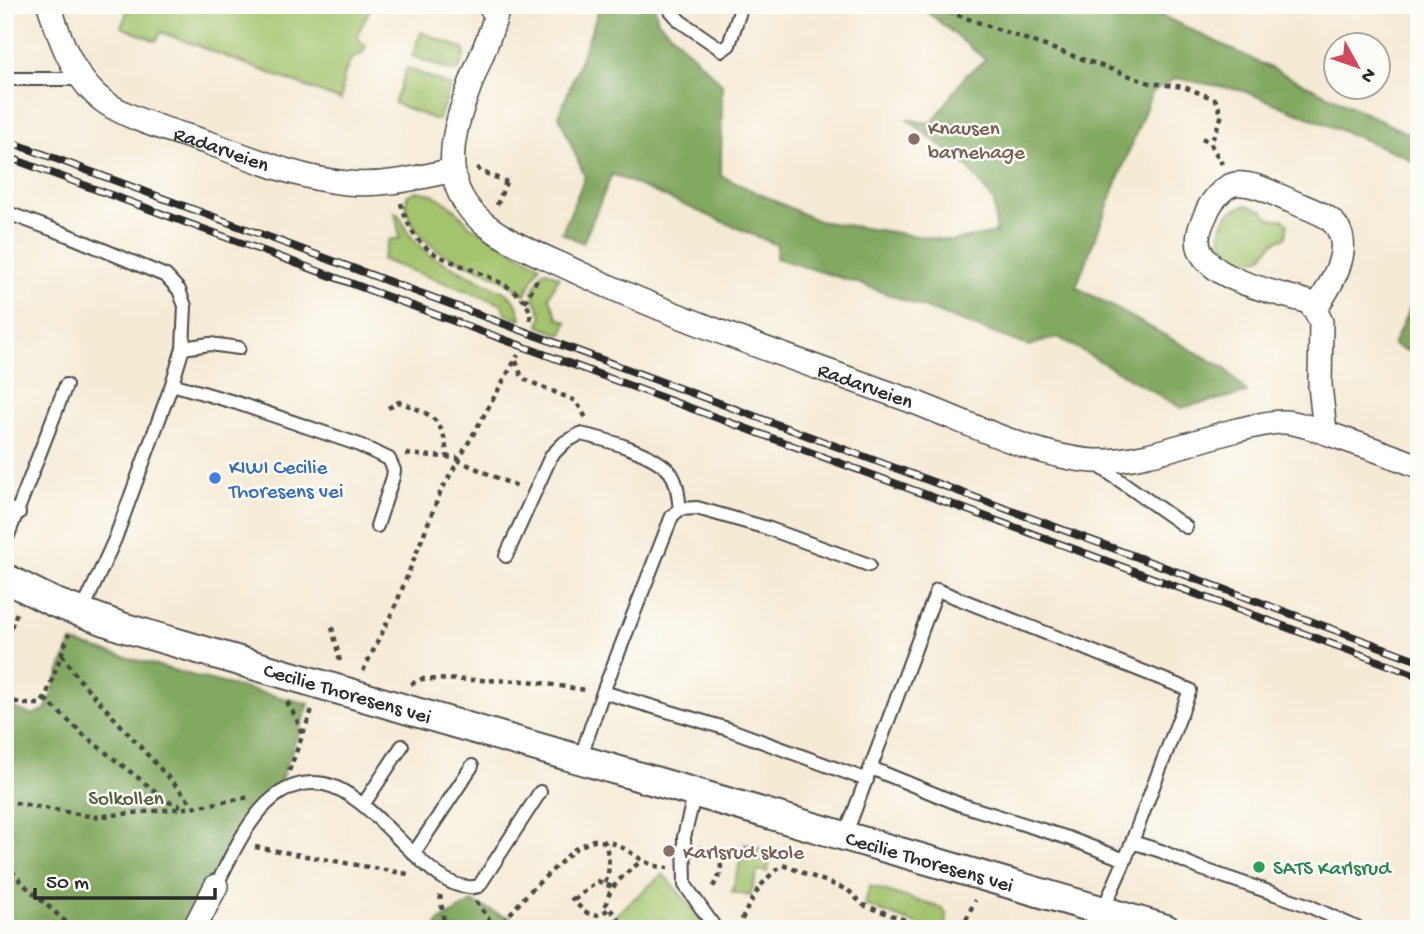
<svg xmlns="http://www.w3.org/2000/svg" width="1424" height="934" font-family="'Gochi Hand',sans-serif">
	<rect width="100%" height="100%" fill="#fdfcf7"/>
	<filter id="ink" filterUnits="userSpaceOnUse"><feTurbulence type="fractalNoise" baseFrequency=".0143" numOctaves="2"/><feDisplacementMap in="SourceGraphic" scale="14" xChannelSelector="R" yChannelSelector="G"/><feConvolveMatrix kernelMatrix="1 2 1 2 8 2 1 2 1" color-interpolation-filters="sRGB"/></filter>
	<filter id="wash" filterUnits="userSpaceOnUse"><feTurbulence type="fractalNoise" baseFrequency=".00686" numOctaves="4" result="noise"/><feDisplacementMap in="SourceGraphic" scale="28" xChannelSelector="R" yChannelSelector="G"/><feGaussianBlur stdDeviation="1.57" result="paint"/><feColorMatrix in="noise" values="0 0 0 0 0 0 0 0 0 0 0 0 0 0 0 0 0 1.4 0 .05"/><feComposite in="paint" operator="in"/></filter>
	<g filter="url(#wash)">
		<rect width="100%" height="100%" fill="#f5ead4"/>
		<path fill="#a3c36c" stroke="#67774c" stroke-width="2" d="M130 5H372L357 35 361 43 366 46 363 53 351 59 344 75 341 100 161 32 156 41 121 27Z
			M421 32 464 49 465 53 459 70 452 71 412 56Z
			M407 68 451 86 439 118 436 120 394 103Z
			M416 191 432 194 442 200 455 209 469 225 540 265 525 295 504 280 438 251C422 239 402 218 407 196Z
			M1247 205 1262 210 1271 219H1283L1288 224 1286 237C1283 239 1280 239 1276 241 1269 244 1267 256 1257 259 1220 271 1203 214 1247 205Z
			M395 212C403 217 403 224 408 232 414 241 422 248 429 255L508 294C516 302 520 308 521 319L505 314 502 304 382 260 389 240 400 238Z
			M547 271 559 277 549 296 558 318 567 322 562 335 539 326 542 316 532 292 543 272Z
			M745 844 773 853 767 872 758 870 750 896 732 892Z
			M663 874 710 929H610L606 923Z
			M870 886 942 908 947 914V921L942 929C921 929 886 912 864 905Z"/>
		<path fill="#82a960" stroke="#566a46" stroke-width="2" d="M601 5H654L658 21 722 84 721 176 818 221 951 241 996 233 994 202 967 166 908 120 932 123 966 75 986 60 919 5H1140L1419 139V166L1402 155 1244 91 1176 78 1152 92 1076 287 1225 368 1247 393 1181 408 1058 337 1028 346 858 283 776 258 777 245 612 174 583 243 562 233 585 177 559 116Z
			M1419 287V356L1393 345Z
			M71 642 198 677 309 704 280 782 184 929H5V705L32 715 46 709Z
			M472 902 503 916H509L520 929H436L438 922Z"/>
	</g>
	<g filter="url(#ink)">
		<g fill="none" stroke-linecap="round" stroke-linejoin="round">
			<defs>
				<path id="service" d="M666 5 680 21 722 50 729 45 742 5
					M5 79H83
					M5 212 65 234 166 276 179 290 185 306 183 348 172 384 115 539 81 614
					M183 348 210 344 239 348
					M172 384 237 403 357 444 389 459 394 470 393 477 377 526
					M1095 463 1186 527
					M5 507 19 513
					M5 543 66 385
					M506 556 551 456 565 442 580 434C605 439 654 453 670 472 678 482 678 497 680 509
					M603 692 728 729 867 780
					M580 759 603 692 672 516 680 509 697 508 767 528 869 565
					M871 768 959 804 1068 838 1125 860
					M695 792 684 837 685 885 716 929
					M363 805 402 746
					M845 836 937 590 1190 690 1125 860 1103 910
					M1132 842 1161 851 1199 868 1307 905 1359 929
					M414 853 472 766
					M216 886C238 843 266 774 324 784 378 794 431 900 479 886L540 792"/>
				<g id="minor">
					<path id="s1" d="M49 5C59 36 71 72 96 95 120 118 176 132 209 143 254 159 299 179 347 183 384 186 418 178 453 170"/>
					<path id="s2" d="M489 5 496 15C482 67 433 143 461 196 466 206 476 217 485 224 511 245 547 257 577 272 686 323 801 361 914 402 969 423 1036 457 1094 461 1138 463 1194 441 1237 430 1252 427 1270 421 1285 422 1301 423 1318 430 1332 435 1362 445 1390 455 1419 466"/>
					<path d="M1315 310C1331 284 1362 239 1325 216 1314 210 1302 206 1291 201 1274 194 1254 182 1235 184 1223 186 1210 203 1206 214 1201 224 1195 239 1200 250 1214 282 1276 292 1308 302L1315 310 1321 322 1320 385 1325 432"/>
					<path d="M194 929 216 886"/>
				</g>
				<g id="tertiary">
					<path id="s3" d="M5 578 53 602 122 627 1166 929"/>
				</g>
			</defs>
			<use href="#service" stroke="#494844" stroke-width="16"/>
			<use href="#minor" stroke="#494844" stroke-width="26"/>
			<use href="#tertiary" stroke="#494844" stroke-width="32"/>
			<path stroke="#494844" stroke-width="4.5" stroke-dasharray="5 5" stroke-linecap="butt" d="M929 5 1150 83 1184 87 1215 99 1222 115 1211 143
				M1202 138 1210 143 1222 164
				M477 167 480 171 507 182
				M401 203C405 220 414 239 429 250 453 268 536 282 530 322
				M497 205 508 177
				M525 302 538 278
				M516 361 521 375 526 380 576 401 586 418
				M388 408 399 402C432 414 444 419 447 456
				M406 454 458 458
				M457 460 520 488
				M11 627 18 610
				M332 627 341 666
				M62 654 77 677 195 807
				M363 671 395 607 440 493 518 355
				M411 684 422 679 528 681 586 690
				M5 698 22 704H41L46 696 69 634
				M45 699 86 737 169 802 181 806
				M287 702 296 717 302 735
				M289 771 313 707
				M5 801 94 817 195 807 250 797
				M255 847 408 874
				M699 848 713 850C727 866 720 876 710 891
				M5 863 23 884 74 929
				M605 883C611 869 609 857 605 842
				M440 895 445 929
				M571 897C583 911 592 923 610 908
				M574 900 598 881 612 887
				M476 901 496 929
				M497 929 529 892 575 849 593 840C602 841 613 842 621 847 641 857 642 865 668 868
				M626 929 606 904C610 884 626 874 641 861
				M737 929C751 902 757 883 783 865L848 890 863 905 905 920 921 929
				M962 929 975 900"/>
			<use href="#service" stroke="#fff" stroke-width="12"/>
			<use href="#minor" stroke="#fff" stroke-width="23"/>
			<use href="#tertiary" stroke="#fff" stroke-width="28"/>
			<defs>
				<path id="rail" d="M5 140 1419 661
					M5 156 1419 676"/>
			</defs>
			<use href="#rail" stroke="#2b2b2b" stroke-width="8"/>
			<use href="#rail" stroke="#fdfcf7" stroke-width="5" stroke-dasharray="16" stroke-linecap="butt"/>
		</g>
	</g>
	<g fill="#8d6e63" stroke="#fdfcf7" stroke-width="2.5">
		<circle cx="914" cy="139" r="7"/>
		<circle cx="669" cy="851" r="7"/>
	</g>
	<circle fill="#3f7fe0" stroke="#fdfcf7" stroke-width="2.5" cx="215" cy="478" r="7"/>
	<circle fill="#2e9e5b" stroke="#fdfcf7" stroke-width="2.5" cx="1259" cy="867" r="7"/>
	<g text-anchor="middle" stroke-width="5" stroke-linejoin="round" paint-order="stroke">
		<g font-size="21" fill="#785e54" stroke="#fdfcf7" text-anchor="start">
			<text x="928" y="134">Knausen<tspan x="928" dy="24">barnehage</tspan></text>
			<text x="683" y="858">Karlsrud skole</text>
		</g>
		<g font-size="21" fill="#2b2b2b" stroke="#fdfcf7">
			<text dy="7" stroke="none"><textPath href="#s1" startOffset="240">Radarveien</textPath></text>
			<text dy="7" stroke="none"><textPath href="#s2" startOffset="653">Radarveien</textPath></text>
			<text dy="7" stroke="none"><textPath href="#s3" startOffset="362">Cecilie Thoresens vei</textPath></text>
			<text dy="7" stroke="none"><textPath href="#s3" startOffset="968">Cecilie Thoresens vei</textPath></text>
		</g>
		<g font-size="21" fill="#366cbe" stroke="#fdfcf7" text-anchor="start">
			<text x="229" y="473">KIWI Cecilie<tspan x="229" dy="24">Thoresens vei</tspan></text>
		</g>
		<g font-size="21" fill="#556042" stroke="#fdfcf7">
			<text x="126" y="804">Solkollen</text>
		</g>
		<g font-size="21" fill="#27864d" stroke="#fdfcf7" text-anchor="start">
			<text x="1273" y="874">SATS Karlsrud</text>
		</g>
	</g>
	<rect width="1424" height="934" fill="none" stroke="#fdfcf7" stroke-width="28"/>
	<g transform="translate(1357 66) rotate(130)"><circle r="33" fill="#fdfcf7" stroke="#a9a8a5" stroke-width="2"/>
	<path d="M0-5L12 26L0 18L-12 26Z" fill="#d1495b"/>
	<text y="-10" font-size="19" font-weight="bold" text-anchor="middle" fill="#2b2b2b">N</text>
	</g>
	<path d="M35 888v10h180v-10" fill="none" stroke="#2b2b2b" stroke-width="3.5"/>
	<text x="46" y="888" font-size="21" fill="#2b2b2b" stroke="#fdfcf7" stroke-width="5" paint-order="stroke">50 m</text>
</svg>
